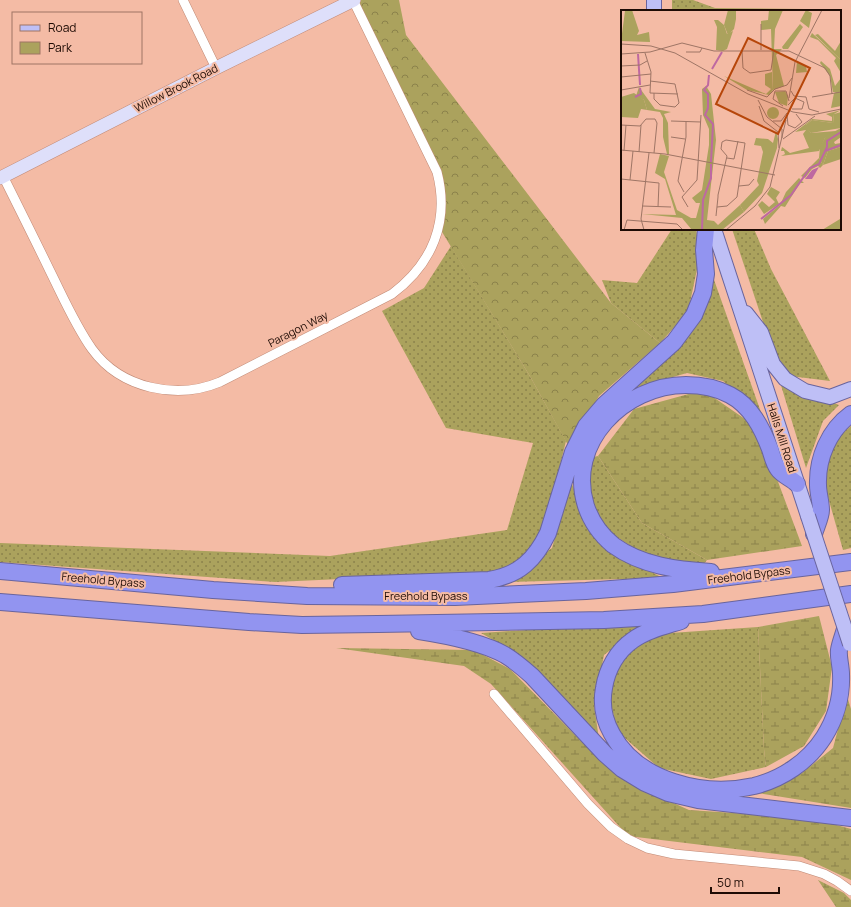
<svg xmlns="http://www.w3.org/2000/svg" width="851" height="907" font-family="Manrope,sans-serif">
	<defs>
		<pattern id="green-dots" width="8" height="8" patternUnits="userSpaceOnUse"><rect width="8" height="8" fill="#aba25d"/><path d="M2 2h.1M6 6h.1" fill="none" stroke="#8b824b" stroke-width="1.8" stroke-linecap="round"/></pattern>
		<pattern id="forest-crowns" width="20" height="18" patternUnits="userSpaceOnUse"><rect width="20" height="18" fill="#aba25d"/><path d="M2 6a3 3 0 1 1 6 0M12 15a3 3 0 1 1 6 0" fill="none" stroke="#8b824b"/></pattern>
		<pattern id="wetland-marsh" width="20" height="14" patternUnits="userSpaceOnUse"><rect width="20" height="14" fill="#aba25d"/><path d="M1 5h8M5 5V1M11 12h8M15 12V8" fill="none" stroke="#8b824b"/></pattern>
	</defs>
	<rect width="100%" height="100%" fill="#f4bba5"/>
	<path fill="url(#green-dots)" d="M672 0H693L715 8 805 9 809 11H672Z
		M672 229H696L700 255 688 312 660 343 611 303 602 280 637 283Z
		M732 229H754L771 269 830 381 790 376 771 346Z
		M451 246 531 378 566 441 545 526 522 559 494 572 275 582 0 562V543L330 556 507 530 533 443 446 428 382 311 424 288Z
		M713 277 762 415 723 381 687 373 627 390 677 349Z
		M780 382 839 405 823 421 806 468Z
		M851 426V548L843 550 826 490 827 468 835 440Z
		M598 456 642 523 707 560 702 566 641 553 605 529 592 511 586 474 589 458Z
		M571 481 589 531 628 560 663 578 506 582 552 548Z
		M646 622 604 655 594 705 599 739 516 653 481 633Z
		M758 627 764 749 766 767 711 779 659 768 618 732 608 693 614 667 636 645 656 634Z"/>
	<path fill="url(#forest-crowns)" d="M355 0H399L406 35 611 303 660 343 599 396 569 447 531 378 439 227 438 172Z"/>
	<path fill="url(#wetland-marsh)" d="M703 390 758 428 802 546 707 560 642 523 598 456 634 409Z
		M819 616 832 667 826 711 804 746 766 767 764 749 758 627Z
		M336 648 474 650 510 669 581 741 625 781 689 810 811 818 851 829V880L802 857 628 836 491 684 464 666Z
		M847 696 851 709V808L758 793 802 773 833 748Z
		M818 880 844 893 851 900V907H836Z"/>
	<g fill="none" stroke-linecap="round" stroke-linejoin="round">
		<defs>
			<path id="street" d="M183 0 216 68
				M3 176C19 208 35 240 50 271 63 297 75 325 92 349 121 389 177 400 220 382L392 294C432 264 450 222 437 172L353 0
				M494 694 588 804 611 827 628 839 647 848 674 854 799 866 824 874 837 881 851 891"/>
			<path id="secondary" d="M0 178 216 68 354 0"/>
			<path id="primary" d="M654 0V11
				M714 229 808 516
				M746 313 761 332 773 364 785 379 805 391 830 397 851 389"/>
			<path id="highway" d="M814 534C816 527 821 517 821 510 821 502 818 493 818 485 817 458 829 430 851 414
				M0 571 213 590 307 596 455 597 586 591 673 584 851 562
				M711 572C677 570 642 566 613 545 601 535 591 521 586 506 566 443 624 385 686 385 700 385 717 388 730 395 751 406 762 428 770 449 772 455 774 464 778 469 782 475 792 479 797 484
				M342 585 489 580C519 575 535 560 548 533L573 452 586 426 604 405 674 342 694 315 703 293 706 274 704 250 706 229
				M0 602 249 622 302 625 378 624 604 620 703 614 851 594
				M681 621C665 626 647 630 633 640 617 651 607 669 604 688 601 704 604 720 612 734 638 782 704 797 754 786 782 779 808 762 824 737 836 718 842 695 841 674 841 666 838 657 839 650 840 643 843 636 845 629
				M419 631C445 635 482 642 505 655 515 661 523 668 532 676L605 754 622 769 645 783 668 793 698 800 851 818"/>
		</defs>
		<use href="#street" stroke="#c08975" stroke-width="10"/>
		<use href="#secondary" stroke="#c08975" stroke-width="14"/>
		<use href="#primary" stroke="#69649d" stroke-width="16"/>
		<use href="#highway" stroke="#69649d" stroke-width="18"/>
		<use href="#street" stroke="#fff" stroke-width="9"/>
		<use href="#secondary" stroke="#dedffa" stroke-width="13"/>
		<use href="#primary" stroke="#bebff6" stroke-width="14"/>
		<use href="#highway" stroke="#9294f0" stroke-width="16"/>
		<defs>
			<path id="primary-bridge" d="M808 516 850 644"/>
		</defs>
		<use href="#primary-bridge" stroke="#69649d" stroke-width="16" stroke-linecap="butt"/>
		<use href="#primary-bridge" stroke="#bebff6" stroke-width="14"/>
	</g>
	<g text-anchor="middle" stroke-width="4" stroke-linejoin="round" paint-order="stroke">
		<g font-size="11" fill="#1e0b04" stroke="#f4bba5">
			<text transform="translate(176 88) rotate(-27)" y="4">Willow Brook Road</text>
			<text transform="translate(298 329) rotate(-27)" y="4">Paragon Way</text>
			<text transform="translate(782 438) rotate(72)" y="4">Halls Mill Road</text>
			<text transform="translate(749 575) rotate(-7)" y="4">Freehold Bypass</text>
			<text transform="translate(103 580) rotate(5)" y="4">Freehold Bypass</text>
			<text x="426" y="600">Freehold Bypass</text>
		</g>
	</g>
	<g transform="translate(621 10)">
		<rect width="220" height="220" fill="#f4bba5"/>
		<path d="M191 23 220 50V63L213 51 215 48 197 30 189 27ZM176 51 185 57 186 62 175 63ZM200 51 209 59 214 76 220 68 219 82H212L209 66 199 53ZM151 62 152 80 148 85 126 80 103 66 145 84 150 79 144 75V64ZM13 83 23 90 26 100 20 99 17 108 0 107V87ZM146 103a6 6 0 1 1 12 0a6 6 0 1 1-12 0ZM220 102V118L190 123 185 119V115L191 110 212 113 213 104ZM198 148 202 155 199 158 197 156 191 159 184 168 180 166Z" fill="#aba25d"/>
		<path d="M0 0H11L18 21 16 25 28 22 29 32 0 31 4 1ZM107 0H115V9L113 19 107 25 103 15ZM148 0H162L154 19 153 39H161L155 45 163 76 152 80 150 19 140 20V11L147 10ZM185 0 191 3 188 18 179 11ZM179 14 182 17 167 39H162L161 37ZM197 24 214 41 220 31V50L194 25ZM85 76 90 84 95 130 86 210 93 211 97 215 119 195 123 202 101 220H71L61 208 21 204 55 205 44 169 34 163 39 144 48 146 43 162 56 200 70 208H75L79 193H75L71 188 81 180 88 135V119L82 105 81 79ZM18 77 34 99 50 102 43 104 47 113 48 144H46L42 127V108L39 102 26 100 23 90 15 86ZM220 80V96L210 98 213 83ZM220 100 213 104 212 113 191 110 185 115 186 119 190 123 215 121 204 128 198 141 160 146 164 144 163 141H160L161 137 169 143 188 138 182 124 185 120 174 122 191 109 211 111V107L205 104ZM220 137V149L202 155 207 141ZM150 177 159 182 155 188 158 194 143 204 137 195 141 191 148 197 154 192 146 184ZM219 209 220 220H201Z" fill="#aba25d"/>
		<path d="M93 10H97L103 15 106 24 112 21 106 39 102 41 95 40 96 17ZM164 81 167 86 166 96 158 93 154 82ZM220 118V127L213 132 214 134 220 133V137L207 141 202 155 198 148 199 137 205 126ZM155 121 157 129 156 138 141 183 123 202 119 195 138 175 136 171 142 142 140 136 133 135 135 128 147 129 152 133ZM178 168 183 173H179L164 197 160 196 144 214 142 209 159 195 165 182Z" fill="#aba25d"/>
		<path d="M198 157 191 169H184L191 160Z" fill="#be68a1"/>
		<path fill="none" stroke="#be68a1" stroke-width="2" d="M17 44 19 75M91 59 101 42M88 65 87 75 83 80 87 84V98L84 105 92 114 90 152M14 87 20 84 19 78M204 141 220 135M140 209 170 185 189 158 198 154 206 137V131L220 122M81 220 82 190 90 168V154"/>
		<path fill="none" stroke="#9e7565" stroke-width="1" d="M140 14V40M0 34 30 36 54 43 127 84 172 102 191 105 220 99M121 41 122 58 129 63 150 60 153 40M65 42H79L81 38M24 43 30 62 29 83 57 84M0 44 29 42 61 33 93 41H168L204 58 209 66 211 84M0 56 19 55 26 51M0 67 30 64M29 71 54 74 58 93 54 97 39 95 33 89V83M0 80 29 75M126 80 146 87 154 79 166 75 171 68M170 81 173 86 185 87M185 87 188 99 198 102M191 87 220 82M168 88 174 52 201 0M137 90 146 107 161 119V128M167 95 174 88 183 92 181 99H171M138 96 143 111 157 122 158 138M162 96 152 89 154 81H165L168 91M166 105 167 115 174 118 181 112 175 104M50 111 80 112M152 111H160L166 103M0 115 19 116 25 109H34L36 113 33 143M50 127 64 129M162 129 194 106M0 140 44 144 154 165M3 141 5 115M18 142 20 115M106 148 113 149 117 131M0 169 38 173 37 197M9 170 12 141M118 176 128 175 133 169M63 182 57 171 65 127V111M21 196 50 197M67 197 61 187 76 170 80 105M95 206 97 187V185L106 146 100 139 101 132 105 130 124 133 116 187 106 196 96 197M3 220 6 210 56 214 62 220M23 220 20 209 28 143M105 220 134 196 149 177 165 110"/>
		<path fill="#b6460a" fill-opacity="0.15" stroke="#b6460a" stroke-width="2" d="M127 28 189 58 157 124 95 94Z"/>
		<rect width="220" height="220" fill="none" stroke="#1e0b04" stroke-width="2"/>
	</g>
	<rect x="12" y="12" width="130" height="52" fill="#f4bba5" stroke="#9e7565"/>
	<rect x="20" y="25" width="20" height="6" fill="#bebff6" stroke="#9e7565"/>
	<text x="48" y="32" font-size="12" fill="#1e0b04">Road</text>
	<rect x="20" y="42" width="20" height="12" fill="#aba25d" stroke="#9e7565"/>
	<text x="48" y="52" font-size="12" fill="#1e0b04">Park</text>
	<path d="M711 887v6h68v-6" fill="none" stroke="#1e0b04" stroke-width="2"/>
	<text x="717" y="887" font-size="12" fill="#1e0b04" stroke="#f4bba5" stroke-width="3" paint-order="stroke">50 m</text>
</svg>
